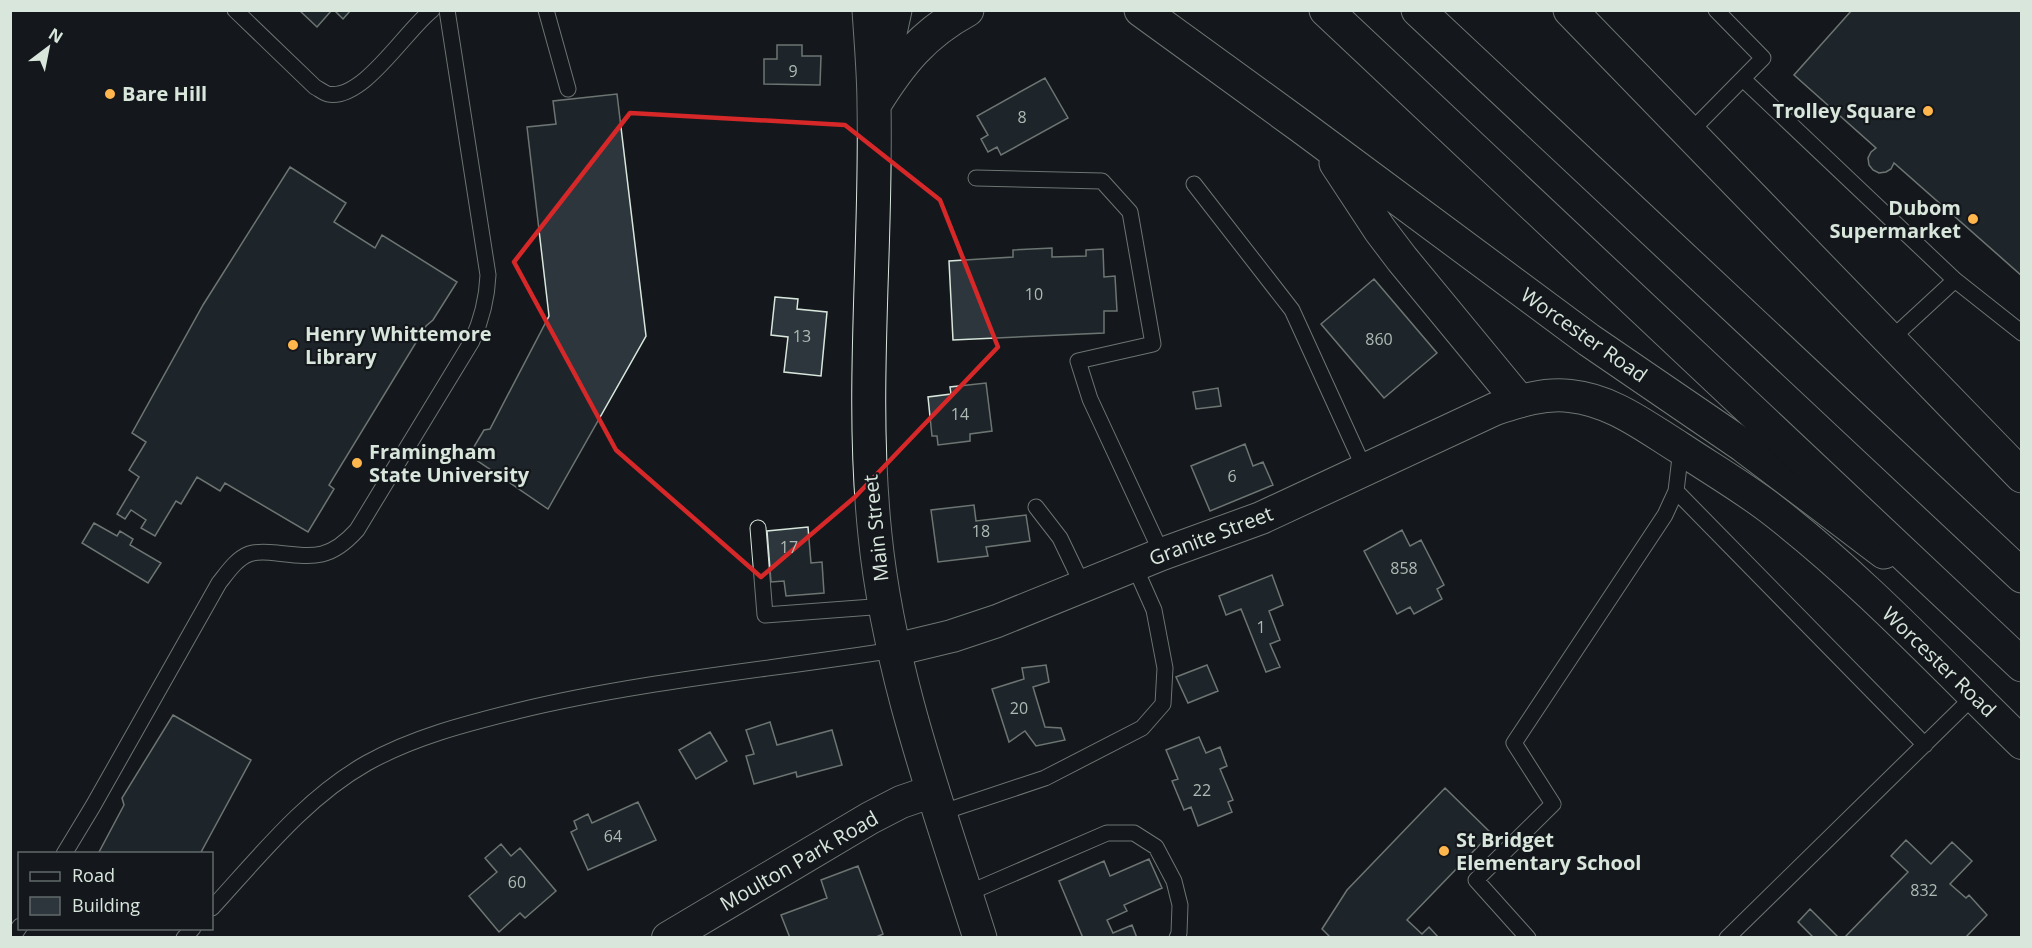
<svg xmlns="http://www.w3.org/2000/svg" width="2032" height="948" font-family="'Open Sans',sans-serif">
	<rect width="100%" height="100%" fill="#14181c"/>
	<path fill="#2c363c" stroke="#d8e6dc" stroke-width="1.5" d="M299 10H332L317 27Z
		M334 10H351L343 19Z
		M1852 10H2022V276L1894 163 1891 169 1886 172 1879 173 1873 170 1869 165 1868 158 1871 152 1876 148 1794 75Z
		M777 45H802V56H821L820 85 764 84V59H777Z
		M1045 78 1068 118 1001 155 997 147 988 152 981 139 988 135 977 116Z
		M617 94 646 336 548 509 469 455 484 430 490 429 549 316 527 127 556 124 553 101Z
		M290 167 346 203 334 222 375 248 382 235 457 282 433 320 426 326 329 485 334 489 308 532 225 483 220 491 197 477 181 504 176 501 155 536 141 528 146 520 131 510 125 519 117 514 139 477 129 470 146 442 132 433 203 305Z
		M1052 248V257L1086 256V250L1103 249 1104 277 1115 276 1117 311H1104V333L953 340 949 261 1013 257V250Z
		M1374 279 1437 353 1384 398 1321 324Z
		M775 297 798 299 797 309 827 312 821 376 784 372 788 337 771 335Z
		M986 383 992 431 970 434V441L938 445 937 436H932L928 397 951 394 950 387Z
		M1218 388 1221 406 1196 409 1193 392Z
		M1245 444 1253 466 1263 462 1273 485 1210 511 1191 466Z
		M974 505 976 521 1026 515 1030 541 986 547 988 556 938 562 931 510Z
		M94 523 117 536 120 531 133 539 130 545 161 563 148 583 82 543Z
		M808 527 811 563 822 562 824 593 786 596 784 581 771 582 767 531Z
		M1402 530 1410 546 1421 540 1444 585 1437 589 1442 599 1414 614 1410 607 1397 614 1364 551Z
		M1272 575 1283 605 1269 611 1280 640 1270 644 1280 667 1266 672 1241 609 1226 615 1219 596Z
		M1046 665 1049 682 1033 687 1045 727 1061 728 1065 740 1036 746 1025 731 1009 742 992 689 1024 679 1022 668Z
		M1207 665 1218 691 1188 703 1176 677Z
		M173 715 251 760 200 854H98L124 805 122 798Z
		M770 722 777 745 832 730 842 765 797 777 796 772 754 784 746 756 754 754 746 730Z
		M710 732 727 761 696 779 679 750Z
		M1199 737 1206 753 1220 747 1227 766 1220 769 1233 800 1228 802 1232 812 1198 826 1191 807 1184 810 1172 781 1178 779 1166 750Z
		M1445 788 1491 833 1407 920 1422 934 1429 927 1439 938H1331L1322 929 1347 890Z
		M638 802 656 840 588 870 571 832 577 829 574 821 588 814 592 823Z
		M1906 840 1931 864 1952 842 1972 861 1950 884 1966 898 1969 895 1987 915 1965 938H1844L1908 872 1891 856Z
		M501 844 511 856 520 848 556 891 525 918 520 913 499 932 469 896 497 872 485 858Z
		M1149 859 1162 888 1124 905 1127 911 1107 920 1113 933 1132 925 1137 938H1083L1059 881 1104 861 1110 876Z
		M858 866 883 934 874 938H790L781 915 827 898 821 880Z
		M1810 909 1839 938H1814L1798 922Z"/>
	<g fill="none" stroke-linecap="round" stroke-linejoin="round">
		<defs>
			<path id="lane" d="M235 10 315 87C319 89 324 93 328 94 363 101 405 31 432 10
				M546 10 568 89
				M1743 79 1955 280 2022 333
				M1689 133 1763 58 1716 10
				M976 178 1102 181 1130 212 1153 344 1078 361 1090 399 1162 554
				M1194 184 1292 310 1365 470
				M1890 340 1955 280
				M1676 491 1925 745
				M1036 507 1060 538 1083 586
				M758 528 765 615 886 606
				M940 813 1045 778 1142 728 1163 704 1165 668 1154 610 1134 565
				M64 854 93 806 219 583C227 573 236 559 249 554 257 551 268 552 277 553 314 557 330 560 357 530L472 341C482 319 487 299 488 275L447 10
				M966 894 1107 833H1134L1156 847 1174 881 1180 905 1179 933 1177 938
				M212 908C259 857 305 798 367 763 414 737 465 724 517 711 640 681 768 670 894 650
				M12 938 20 926
				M184 938 193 928
				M1528 938 1476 880 1553 804 1514 743 1665 515 1676 491 1681 449
				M1727 938 1974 696"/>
			<path id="street" d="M894 650 952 636 997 621 1162 554 1261 518 1495 409C1519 401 1544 393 1570 396 1612 400 1646 427 1680 448 1710 468 1741 486 1770 508 1861 578 1940 663 2022 743
				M668 938 870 818 901 802 933 791"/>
			<path id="secondary" d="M869 10C871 42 874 74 874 105 877 248 860 392 875 535 889 674 938 805 980 938
				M1141 10 1302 127 1589 340 1744 446 1884 552
				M1570 10 2022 476
				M883 65 895 10
				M874 105C900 63 923 34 967 10
				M1336 163 1380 230 1402 259 1519 401"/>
			<path id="highway" d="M1326 10 2022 665
				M1418 10 2022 576"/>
		</defs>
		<use href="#lane" stroke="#d8e6dc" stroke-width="17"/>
		<use href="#street" stroke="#d8e6dc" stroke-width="34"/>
		<use href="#secondary" stroke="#d8e6dc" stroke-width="35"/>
		<use href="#highway" stroke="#d8e6dc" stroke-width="35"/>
		<use href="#lane" stroke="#14181c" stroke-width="15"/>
		<use href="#street" stroke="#14181c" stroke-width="32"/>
		<use href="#secondary" stroke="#14181c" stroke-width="33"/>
		<use href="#highway" stroke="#14181c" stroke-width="33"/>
	</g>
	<path d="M0 0H2032V948H0ZM630 113 845 125 940 200 998 347 855 497 761 577 616 450 514 262Z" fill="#14181c" fill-opacity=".55" fill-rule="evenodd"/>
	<path fill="none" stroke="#d62828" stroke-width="4.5" stroke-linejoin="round" d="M630 113 845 125 940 200 998 347 855 497 761 577 616 450 514 262Z"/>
	<g fill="#ffb74d" stroke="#14181c" stroke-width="2">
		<circle cx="110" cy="94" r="6"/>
		<circle cx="1928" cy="111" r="6"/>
		<circle cx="1973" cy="219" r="6"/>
		<circle cx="293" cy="345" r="6"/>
		<circle cx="357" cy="463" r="6"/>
		<circle cx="1444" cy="851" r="6"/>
	</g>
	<g text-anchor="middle" stroke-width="4.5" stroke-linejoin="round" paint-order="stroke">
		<g font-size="16" fill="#adbab4">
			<text x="793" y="77">9</text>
			<text x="1022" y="123">8</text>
			<text x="1034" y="300">10</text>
			<text x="802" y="342">13</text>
			<text x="1379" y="345">860</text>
			<text x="960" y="420">14</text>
			<text x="1232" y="482">6</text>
			<text x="981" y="537">18</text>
			<text x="789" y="553">17</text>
			<text x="1404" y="574">858</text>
			<text x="1261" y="633">1</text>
			<text x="1019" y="714">20</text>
			<text x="1202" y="796">22</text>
			<text x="613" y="842">64</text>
			<text x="517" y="888">60</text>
			<text x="1924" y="896">832</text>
		</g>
		<g font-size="20" font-weight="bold" fill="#d8e6dc" stroke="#14181c" text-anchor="start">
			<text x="122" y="101">Bare Hill</text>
			<text x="1916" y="118" text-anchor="end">Trolley Square</text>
			<text x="1961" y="215" text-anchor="end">Dubom<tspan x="1961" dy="23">Supermarket</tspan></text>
			<text x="305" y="341">Henry Whittemore<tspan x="305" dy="23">Library</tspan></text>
			<text x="369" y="459">Framingham<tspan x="369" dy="23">State University</tspan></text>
			<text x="1456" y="847">St Bridget<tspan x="1456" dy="23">Elementary School</tspan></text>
		</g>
		<g font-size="20" fill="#d8e6dc" stroke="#14181c">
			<text transform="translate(1584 335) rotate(35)" y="7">Worcester Road</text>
			<text transform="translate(876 528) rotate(-96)" y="7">Main Street</text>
			<text transform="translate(1211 536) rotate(-21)" y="7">Granite Street</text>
			<text transform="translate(1939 662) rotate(44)" y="7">Worcester Road</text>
			<text transform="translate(799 861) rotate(-30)" y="7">Moulton Park Road</text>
		</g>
	</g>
	<rect width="2032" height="948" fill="none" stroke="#d8e6dc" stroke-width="24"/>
	<rect x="18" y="852" width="195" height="78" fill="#14181c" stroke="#626a69" stroke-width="1.5"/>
	<rect x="30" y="872" width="30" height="9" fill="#14181c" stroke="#626a69" stroke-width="1.5"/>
	<text x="72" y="882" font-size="18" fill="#d8e6dc">Road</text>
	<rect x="30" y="897" width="30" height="18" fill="#2c363c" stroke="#626a69" stroke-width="1.5"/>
	<text x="72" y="912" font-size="18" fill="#d8e6dc">Building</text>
	<g transform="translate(48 48) rotate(32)" stroke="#14181c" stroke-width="4.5" paint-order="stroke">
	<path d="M0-4.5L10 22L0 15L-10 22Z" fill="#d8e6dc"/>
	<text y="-9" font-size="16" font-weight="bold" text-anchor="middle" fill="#d8e6dc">N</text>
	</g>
</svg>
